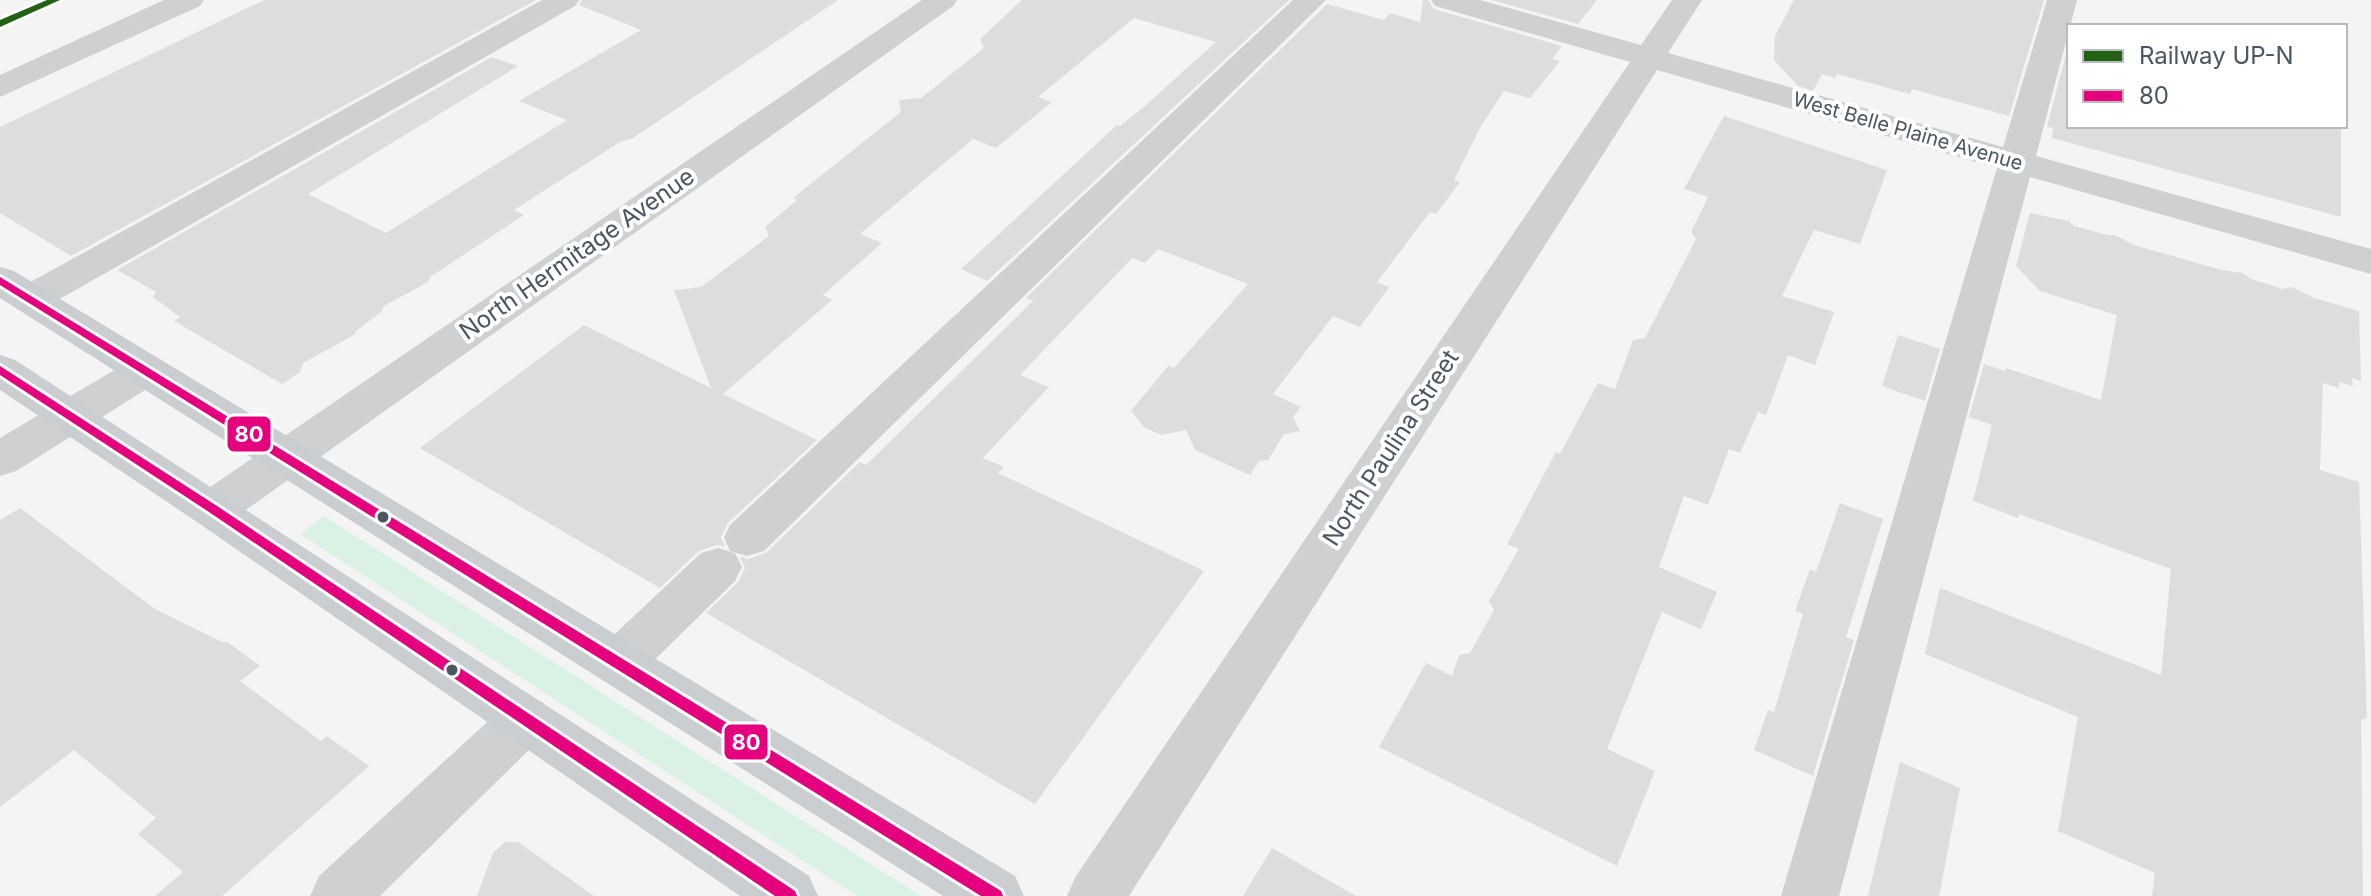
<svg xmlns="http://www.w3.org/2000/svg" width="2371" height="896" font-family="Inter,sans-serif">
	<rect width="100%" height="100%" fill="#f4f4f4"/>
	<path fill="#d9f2e3" d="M324 516 921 896H857L300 534Z"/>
	<path fill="#ddddde" d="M264 0H536L71 256 0 213V127Z
		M582 0H838L633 138 620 142 514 210 524 215 430 277 428 282 384 306 381 312 356 331 354 335 303 363 300 372 282 384 174 321 180 317 153 297 156 292 117 270 492 57 518 66 308 194 386 233 567 120 519 101 641 30 579 5Z
		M1022 0H1289L987 281 961 269 1117 125 1120 126 1146 105 1216 42 1134 18 1038 97 1052 102 996 148 973 139 860 234 882 243 823 295 832 300 723 394 817 440 728 523 721 537 725 547 717 545 699 551 660 588 420 448 584 325 711 388 674 290 701 287 769 236 765 227 797 200 793 198 901 112 899 100 921 98 984 48 980 39Z
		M1423 0H1428L1434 9 1562 46 1552 59 1560 61 1530 98 1504 91 1481 126 1454 180 1460 182 1436 214 1430 212 1377 282 1389 287 1360 327 1333 316 1273 394 1301 407 1293 417 1300 431 1284 434 1268 460 1259 461 1250 475 1195 450 1186 430 1162 435 1145 428 1131 411 1168 366 1174 368 1248 284 1158 249 1145 263 1132 258 1020 375 1049 387 983 458 1004 467 998 473 1204 571 1035 804 706 613 738 582 745 568 740 557 748 559 766 553 860 462 866 465 1033 301 1026 298 1327 4 1384 20 1390 13 1420 22Z
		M1491 0H1597L1578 24Z
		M1794 0H2044L2009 116 1912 89 1910 94 1837 74 1835 78 1822 74 1813 91 1798 86 1774 60 1775 36Z
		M2069 42V126H2341V217L2052 138 2053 128 2047 127Z
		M1724 116 1887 170 1860 244 1814 230 1782 296 1834 312 1815 365 1788 355 1766 415 1758 412 1740 453 1729 449 1708 505 1684 496 1659 567 1717 592 1701 629 1662 612 1607 749 1655 771 1617 866 1379 747 1426 663 1452 676 1459 655 1470 653 1494 610 1489 601 1519 549 1507 544 1556 452 1560 454 1598 383 1615 389 1633 340 1645 338 1696 239 1691 232 1708 197 1684 189Z
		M2030 213 2069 221 2074 226 2107 235H2115L2134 245 2222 270 2243 273 2251 279 2283 289 2292 287 2314 298 2359 311 2361 381 2352 378 2353 386 2339 382V388L2323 383 2320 470 2359 482 2367 718 2361 720 2363 896H2152L2155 873 2058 831 2078 717 1925 654 1940 588 2161 675 2171 569 2019 514 2018 518 1973 501 1992 425 1969 417 1984 364 2005 371 2006 368 2101 400 2117 315 2040 291 2016 266Z
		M1898 335 1940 349 1925 401 1882 386Z
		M1840 503 1883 519 1846 637 1854 640 1813 776 1754 750 1768 710 1774 712 1803 614 1795 611 1810 569 1816 572Z
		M20 508 155 609 224 643 226 641 260 666 240 681 321 741 327 736 369 766 222 896H155L183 872 138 834 156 818 74 750 0 807V520Z
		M1900 762 1960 788 1939 896H1868Z
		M505 842H518L594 896H477L493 853Z
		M1272 848 1356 896H1243Z"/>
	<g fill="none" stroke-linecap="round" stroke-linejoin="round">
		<path fill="#ced0d2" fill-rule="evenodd" d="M164 0H204L200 6 0 97V75Z
			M542 0H579L575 6 44 308 30 312 16 308 10 299 16 290Z
			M922 0H957L953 6 229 522 213 527 197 522 190 509 197 496Z
			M1293 0H1326L764 551 747 556 730 551 724 538 730 525Z
			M1431 0H1480L1641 45 1672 0H1702L1668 53 2003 147 2047 0H2077L2036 156 2371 249V274L2030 177 1839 896H1781L1997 168 1657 70 1129 896H1067L1076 876 1630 62 1435 6Z
			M146 355 161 360 167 370 161 380 16 471 0 476V438L131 360Z
			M718 548 735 553 742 567 735 581 636 678 618 685 600 678 593 663 600 648 701 553Z
			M526 696 544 703 552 719 544 735 380 896H310L319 876 508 703Z"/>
		<path fill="#caced1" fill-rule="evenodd" d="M0 267 14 271 1015 876 1024 896H943L0 298Z
			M0 355 15 360 809 876 818 896H740L197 522 0 390Z"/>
		<defs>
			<path id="bus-1" d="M0 277 1001 891 1003 896H981L0 285Z
				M0 366 217 506 795 891 797 896H775L209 512 0 375Z"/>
		</defs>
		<use href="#bus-1" stroke="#fff" stroke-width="6"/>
		<use href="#bus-1" fill="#e5007d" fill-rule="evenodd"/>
		<defs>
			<path id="rail-1" d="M47 0H60L0 27V20Z"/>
		</defs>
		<use href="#rail-1" stroke="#fff" stroke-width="6"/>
		<use href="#rail-1" fill="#236214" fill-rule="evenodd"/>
	</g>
	<g fill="#4a5661" stroke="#fff" stroke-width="3">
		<circle cx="383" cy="517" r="7"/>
		<circle cx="452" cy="670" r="7"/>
	</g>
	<g text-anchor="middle" stroke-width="8" stroke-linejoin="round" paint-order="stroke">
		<g font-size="20" fill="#4a5661" stroke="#fff">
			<text transform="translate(1908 131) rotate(16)" y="7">West Belle Plaine Avenue</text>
		</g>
		<g font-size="24" fill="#4a5661" stroke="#fff">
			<text transform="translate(577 254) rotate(-35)" y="8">North Hermitage Avenue</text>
			<text transform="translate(1391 448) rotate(-57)" y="8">North Paulina Street</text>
		</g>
	</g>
	<g stroke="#fff" stroke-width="3">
		<rect x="226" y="415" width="46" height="38" rx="8" fill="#e5007d"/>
		<rect x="723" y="723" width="46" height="38" rx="8" fill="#e5007d"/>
	</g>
	<g font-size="22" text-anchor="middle" font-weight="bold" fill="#fff">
		<text x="249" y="442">80</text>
		<text x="746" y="750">80</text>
	</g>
	<rect x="2067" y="24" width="280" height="104" fill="#ffffff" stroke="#b7bbc0" stroke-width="2"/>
	<rect x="2083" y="50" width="40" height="12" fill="#236214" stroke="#b7bbc0" stroke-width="2"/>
	<text x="2139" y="64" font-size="24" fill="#4a5661">Railway UP-N</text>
	<rect x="2083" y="90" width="40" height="12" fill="#e5007d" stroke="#b7bbc0" stroke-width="2"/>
	<text x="2139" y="104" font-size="24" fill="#4a5661">80</text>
</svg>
